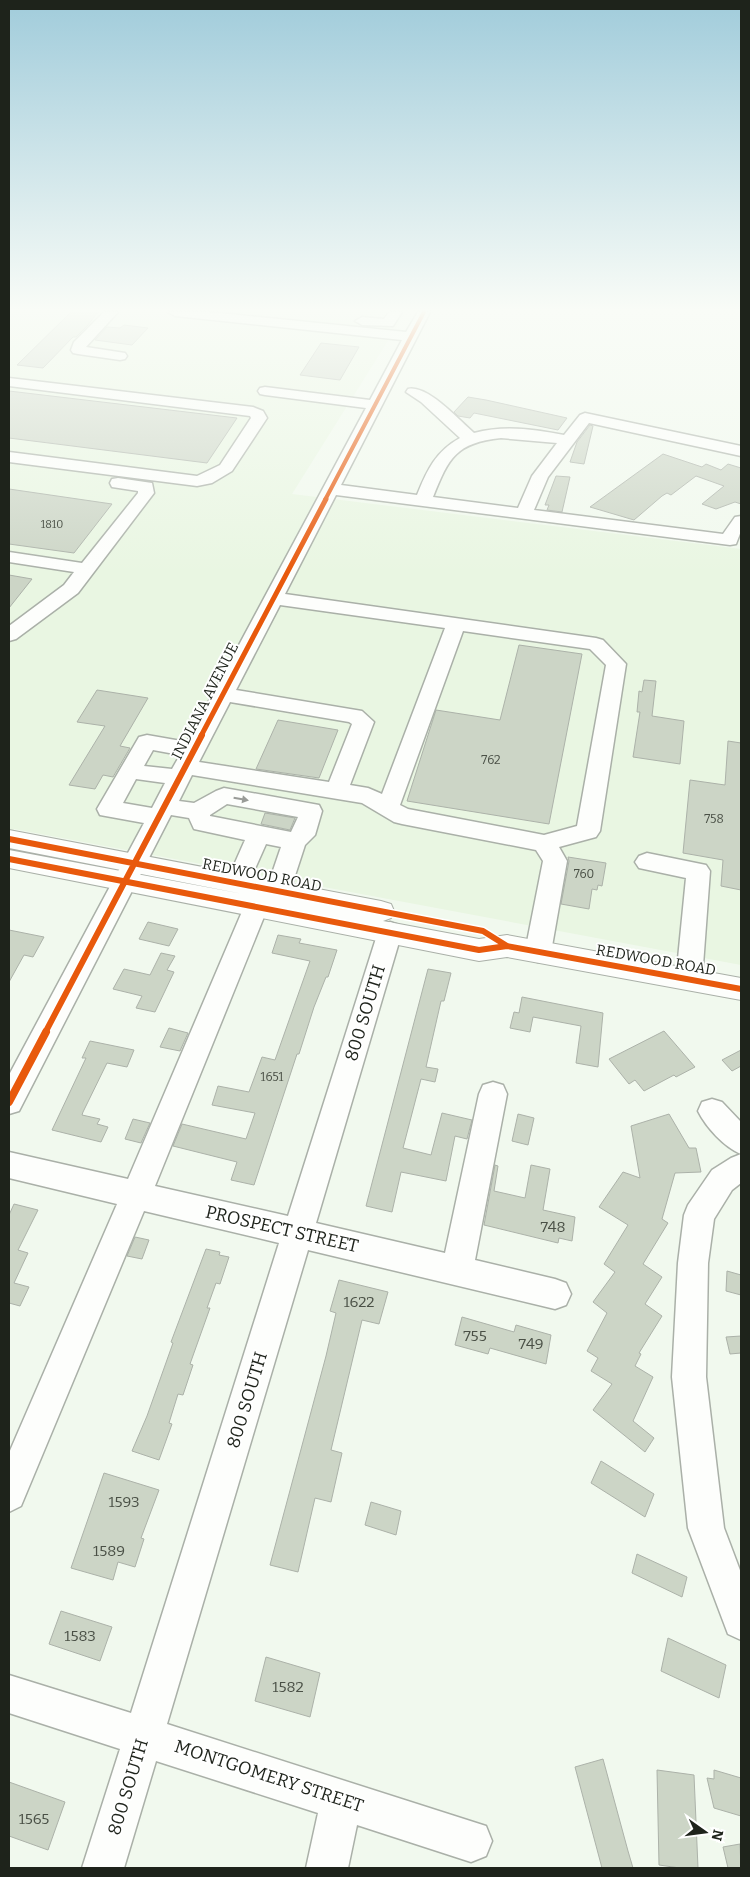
<svg xmlns="http://www.w3.org/2000/svg" width="750" height="1877" font-family="Bitter,serif">
	<rect width="100%" height="100%" fill="#f1f9ee"/>
	<path fill="#e9f6e2" d="M9 312H406L292 494 741 549V965L14 829 9 837Z"/>
	<path fill="#ccd5c6" stroke="#acb2a9" d="M71 312H98L88 325 76 337H73L43 368 17 365Z
		M124 325 148 328 132 345 95 340 107 327 120 328Z
		M321 343 359 347 340 380 300 375Z
		M9 391 237 418 207 463 9 438Z
		M468 397 486 400 567 418 558 430 474 413 470 418 458 416 454 412Z
		M590 425 593 426 584 464 570 462 577 442Z
		M663 454 702 467 706 464 721 470 728 464 741 468V504L735 502 716 509 702 504 724 486 696 476 671 495 667 493 662 496 634 520 590 507Z
		M556 476 570 477 562 512 547 510 549 505H545Z
		M9 489 112 504 74 553 9 544Z
		M9 575 32 579 9 608Z
		M519 645 582 654 549 824 407 801 436 710 500 720Z
		M644 680 656 681 652 716 684 721 680 764 633 757 640 712H637L639 691 642 692Z
		M97 690 148 698 120 746 130 748 113 777 103 775 95 789 69 785 105 726 77 722Z
		M278 720 338 730 319 778 256 769Z
		M728 741 741 743V890L721 886 723 860 683 853 690 780 725 785Z
		M265 813 295 818 290 830 261 824Z
		M568 857 606 863 602 886 598 885 597 890 592 889 589 909 561 904 569 861Z
		M148 922 178 929 169 946 139 939Z
		M9 930 44 937 33 957 24 955 9 982Z
		M278 935 301 939 299 943 337 950 328 977H326L314 1007 299 1054H297L254 1185 231 1180 237 1162 173 1146 182 1124 246 1139 255 1113 212 1105 218 1086 249 1092 262 1057 275 1060 310 961 272 953Z
		M161 953 175 956 167 970 174 972 155 1012 136 1008 142 996 113 989 124 969 150 975Z
		M428 969 451 973 444 1001H441L426 1067 438 1069 435 1082 421 1079 403 1148 431 1155 442 1113 472 1120 467 1139 455 1136 446 1181 401 1172 392 1212 366 1206Z
		M522 997 603 1013 598 1067 576 1063 581 1026 533 1017 530 1032 510 1028 514 1012 519 1013Z
		M169 1028 188 1033 180 1051 160 1047Z
		M664 1031 695 1067 676 1077 674 1075 644 1091 635 1080 629 1084 609 1059Z
		M90 1041 134 1050 127 1067 107 1063 83 1112 82 1115 100 1119 97 1124 108 1127 101 1142 52 1130 86 1058H82Z
		M741 1050V1066L732 1071 722 1060Z
		M518 1114 534 1118 528 1145 512 1141Z
		M669 1114 689 1148H696L701 1172 675 1173 662 1219 668 1223 643 1264 662 1277 645 1304 662 1316 639 1353 641 1354 635 1366 653 1377 633 1421 654 1438 645 1452 593 1410 612 1384 591 1371 598 1358 587 1351 607 1313 593 1302 615 1272 604 1264 628 1225 599 1207 623 1172 640 1178 631 1126Z
		M133 1119 150 1123 141 1143 125 1139Z
		M495 1165 498 1166 494 1191 525 1198 531 1165 550 1169 543 1210 575 1217 572 1241 559 1238 558 1243 484 1225Z
		M14 1204 38 1210 18 1250 28 1253 14 1283 29 1287 20 1306 9 1303V1215Z
		M135 1237 149 1240 142 1259 127 1256Z
		M206 1249 220 1252 219 1255 229 1257 220 1284 216 1283 207 1308H210L190 1364 193 1365 183 1395 178 1394 169 1423 172 1424 159 1460 132 1451 147 1416 173 1343 171 1342Z
		M727 1271 741 1275V1295L726 1291Z
		M339 1280 388 1292 379 1324 362 1320 331 1450 342 1453 331 1502 315 1498 298 1572 270 1565 326 1356 336 1313 330 1311Z
		M462 1317 514 1332 516 1325 551 1335 546 1364 490 1348 488 1354 455 1345Z
		M741 1336V1353L730 1354 726 1337Z
		M601 1461 654 1494 645 1517 591 1483Z
		M104 1473 159 1490 141 1538 144 1539 135 1567 118 1562 113 1580 71 1568Z
		M371 1502 401 1511 396 1535 365 1525Z
		M637 1554 687 1577 682 1597 632 1573Z
		M61 1611 112 1627 100 1661 49 1644Z
		M668 1638 726 1665 719 1698 661 1671Z
		M266 1657 320 1673 310 1717 255 1701Z
		M603 1759 628 1851 633 1868H602L575 1767Z
		M657 1770 694 1775 698 1868H680L659 1865Z
		M714 1770 741 1778V1816L714 1808 707 1778 714 1779Z
		M9 1782 65 1802 48 1850 9 1836Z
		M740 1844 741 1868H728L723 1847Z"/>
	<g fill="none" stroke-linecap="round" stroke-linejoin="round">
		<defs>
			<path id="minor" d="M104 312H118L86 347 125 353 127 356 125 359 120 360 78 354 73 353 71 350 74 342Z
				M168 312H209L406 332 418 312H430L341 485 417 495C427 470 436 451 460 438L421 402 406 392 408 389C427 384 460 421 474 433 503 425 534 429 564 435L580 415 585 413 741 446V456L589 423 548 477 534 510 723 534 735 517 741 516V531L736 544 730 545 336 495 285 594 596 638 603 640 626 664 600 831 596 837 559 847 567 861 551 952 547 959 538 962 529 959 525 952 543 861 536 850 402 824 394 822 362 803 192 775 179 801 194 803 216 791 224 788 319 805 322 811 315 835 305 845 290 891 287 897 278 900 269 897 266 891 281 847 266 844 246 889 238 892 230 889 226 883 245 840 194 829 189 818 171 815 19 1111 9 1114V1075L144 823 100 815 97 809 139 737 147 735 187 742 366 408 265 395 260 394 258 391 260 388 265 387 370 400 402 340 175 316ZM501 438 557 443 532 476 518 508 433 497C449 457 456 443 501 438ZM280 605 445 628 382 794 368 788 350 785 374 722 362 711 236 690ZM463 631 590 649 606 665 577 826 544 835 408 809 400 805ZM230 702 349 722 352 724 329 782 199 762ZM153 750 180 755 172 769 144 766ZM136 779 165 783 152 808 123 803ZM227 804 298 817 291 832 210 816V815Z
				M389 312H402L393 326 362 325 355 321 362 317 384 319Z
				M9 378 253 407 263 411 267 418 232 471 212 483 197 486 9 462V452L197 476 220 465 251 418 250 416 9 386Z
				M118 478 152 483 154 493 78 593 16 639 9 641V626L64 585 74 572 9 562V552L82 563 138 493V491L112 487 110 483 112 479Z
				M647 853 706 865 710 871 702 979 698 986 689 989 680 986 676 979 686 878 639 868 635 862 639 856Z
				M256 898 265 900 268 907 155 1186 288 1216 378 932 381 925 390 922 399 925 402 932 316 1223 445 1253 479 1094 483 1085 493 1082 503 1085 507 1094 475 1260 555 1279 566 1283 571 1294 566 1305 555 1309 308 1250 167 1724 486 1826 492 1841 486 1856 471 1862 357 1825 348 1868H306L318 1813 156 1761 124 1868H82L120 1749 9 1713V1675L131 1713 279 1243 144 1211 21 1506 9 1512V1453L117 1204 9 1178V1152L128 1179 244 907 247 900Z
				M712 1099 722 1102 741 1122V1183L732 1190 714 1219 708 1263 706 1377 724 1528 741 1573V1640L728 1634 688 1528 672 1377 678 1263 684 1215 688 1205 712 1170 731 1158 741 1154C724 1147 706 1127 698 1111L702 1102Z"/>
			<path id="major" d="M9 830 381 901 391 904 394 911 391 918 383 921 479 939 507 935 741 978V1000L507 957 479 961 9 868V850L243 894 9 848Z"/>
		</defs>
		<use href="#minor" stroke="#aab0a8" stroke-width="3"/>
		<use href="#major" stroke="#aab0a8" stroke-width="2"/>
		<use href="#minor" fill="#fdfefc" fill-rule="evenodd"/>
		<use href="#major" fill="#fdfefc" fill-rule="evenodd"/>
		<defs>
			<path id="cycleway-far3" d="M325 500 424 312"/>
			<path id="cycleway-far2" d="M201 736 326 499"/>
			<path id="cycleway-far1" d="M9 839 483 931 507 946
				M9 859 479 950 507 946 741 989
				M45 1033 202 735"/>
			<path id="cycleway" d="M9 1102 46 1032"/>
		</defs>
		<use href="#cycleway-far3" stroke="#fff" stroke-width="5.5"/>
		<use href="#cycleway-far2" stroke="#fff" stroke-width="8"/>
		<use href="#cycleway-far1" stroke="#fff" stroke-width="9"/>
		<use href="#cycleway" stroke="#fff" stroke-width="11"/>
		<use href="#cycleway-far3" stroke="#e8590c" stroke-width="4"/>
		<use href="#cycleway-far2" stroke="#e8590c" stroke-width="5"/>
		<use href="#cycleway-far1" stroke="#e8590c" stroke-width="6"/>
		<use href="#cycleway" stroke="#e8590c" stroke-width="8"/>
	</g>
	<defs><path id="oneway-solid" d="M-6-.8H1V-3.2L6.5 0L1 3.2V.8H-6Z" transform="scale(1.25)"/></defs>
	<use fill="#999b97" href="#oneway-solid" transform="translate(241 799) rotate(10)"/>
	<linearGradient id="sky" x2="0" y2="1"><stop stop-color="#a1ccdb"/><stop offset="0.54" stop-color="#f9fcf7"/><stop offset="1" stop-color="#f9fcf7" stop-opacity="0"/></linearGradient>
	<rect width="750" height="574" fill="url(#sky)"/>
	<g text-anchor="middle" stroke-width="4" stroke-linejoin="round" paint-order="stroke">
		<g font-size="11" fill="#4a5046">
			<text x="52" y="528">1810</text>
		</g>
		<g font-size="12" fill="#4a5046">
			<text x="491" y="764">762</text>
			<text x="714" y="823">758</text>
			<text x="584" y="878">760</text>
			<text x="272" y="1081">1651</text>
		</g>
		<g font-size="15" fill="#1e231b" stroke="#fff">
			<text transform="translate(205 701) rotate(-63)" y="5">INDIANA AVENUE</text>
			<text transform="translate(262 875) rotate(11)" y="5">REDWOOD ROAD</text>
			<text transform="translate(656 960) rotate(10)" y="5">REDWOOD ROAD</text>
		</g>
		<g font-size="15" fill="#4a5046">
			<text x="553" y="1232">748</text>
			<text x="359" y="1307">1622</text>
			<text x="475" y="1341">755</text>
			<text x="531" y="1349">749</text>
			<text x="124" y="1507">1593</text>
			<text x="109" y="1556">1589</text>
			<text x="80" y="1641">1583</text>
			<text x="288" y="1692">1582</text>
			<text x="34" y="1824">1565</text>
		</g>
		<g font-size="18" fill="#1e231b" stroke="#fff">
			<text transform="translate(365 1013) rotate(-73)" y="6">800 SOUTH</text>
			<text transform="translate(282 1229) rotate(13)" y="6">PROSPECT STREET</text>
			<text transform="translate(247 1400) rotate(-73)" y="6">800 SOUTH</text>
			<text transform="translate(269 1776) rotate(18)" y="6">MONTGOMERY STREET</text>
			<text transform="translate(128 1787) rotate(-73)" y="6">800 SOUTH</text>
		</g>
	</g>
	<rect width="750" height="1877" fill="none" stroke="#1e231b" stroke-width="20"/>
	<g transform="translate(705 1832) rotate(104)" stroke="#ffffff" stroke-width="4" paint-order="stroke">
	<path d="M0-4L9 19L0 12L-9 19Z" fill="#1e231b"/>
	<text y="-8" font-size="14" font-weight="bold" text-anchor="middle" fill="#1e231b">N</text>
	</g>
</svg>
